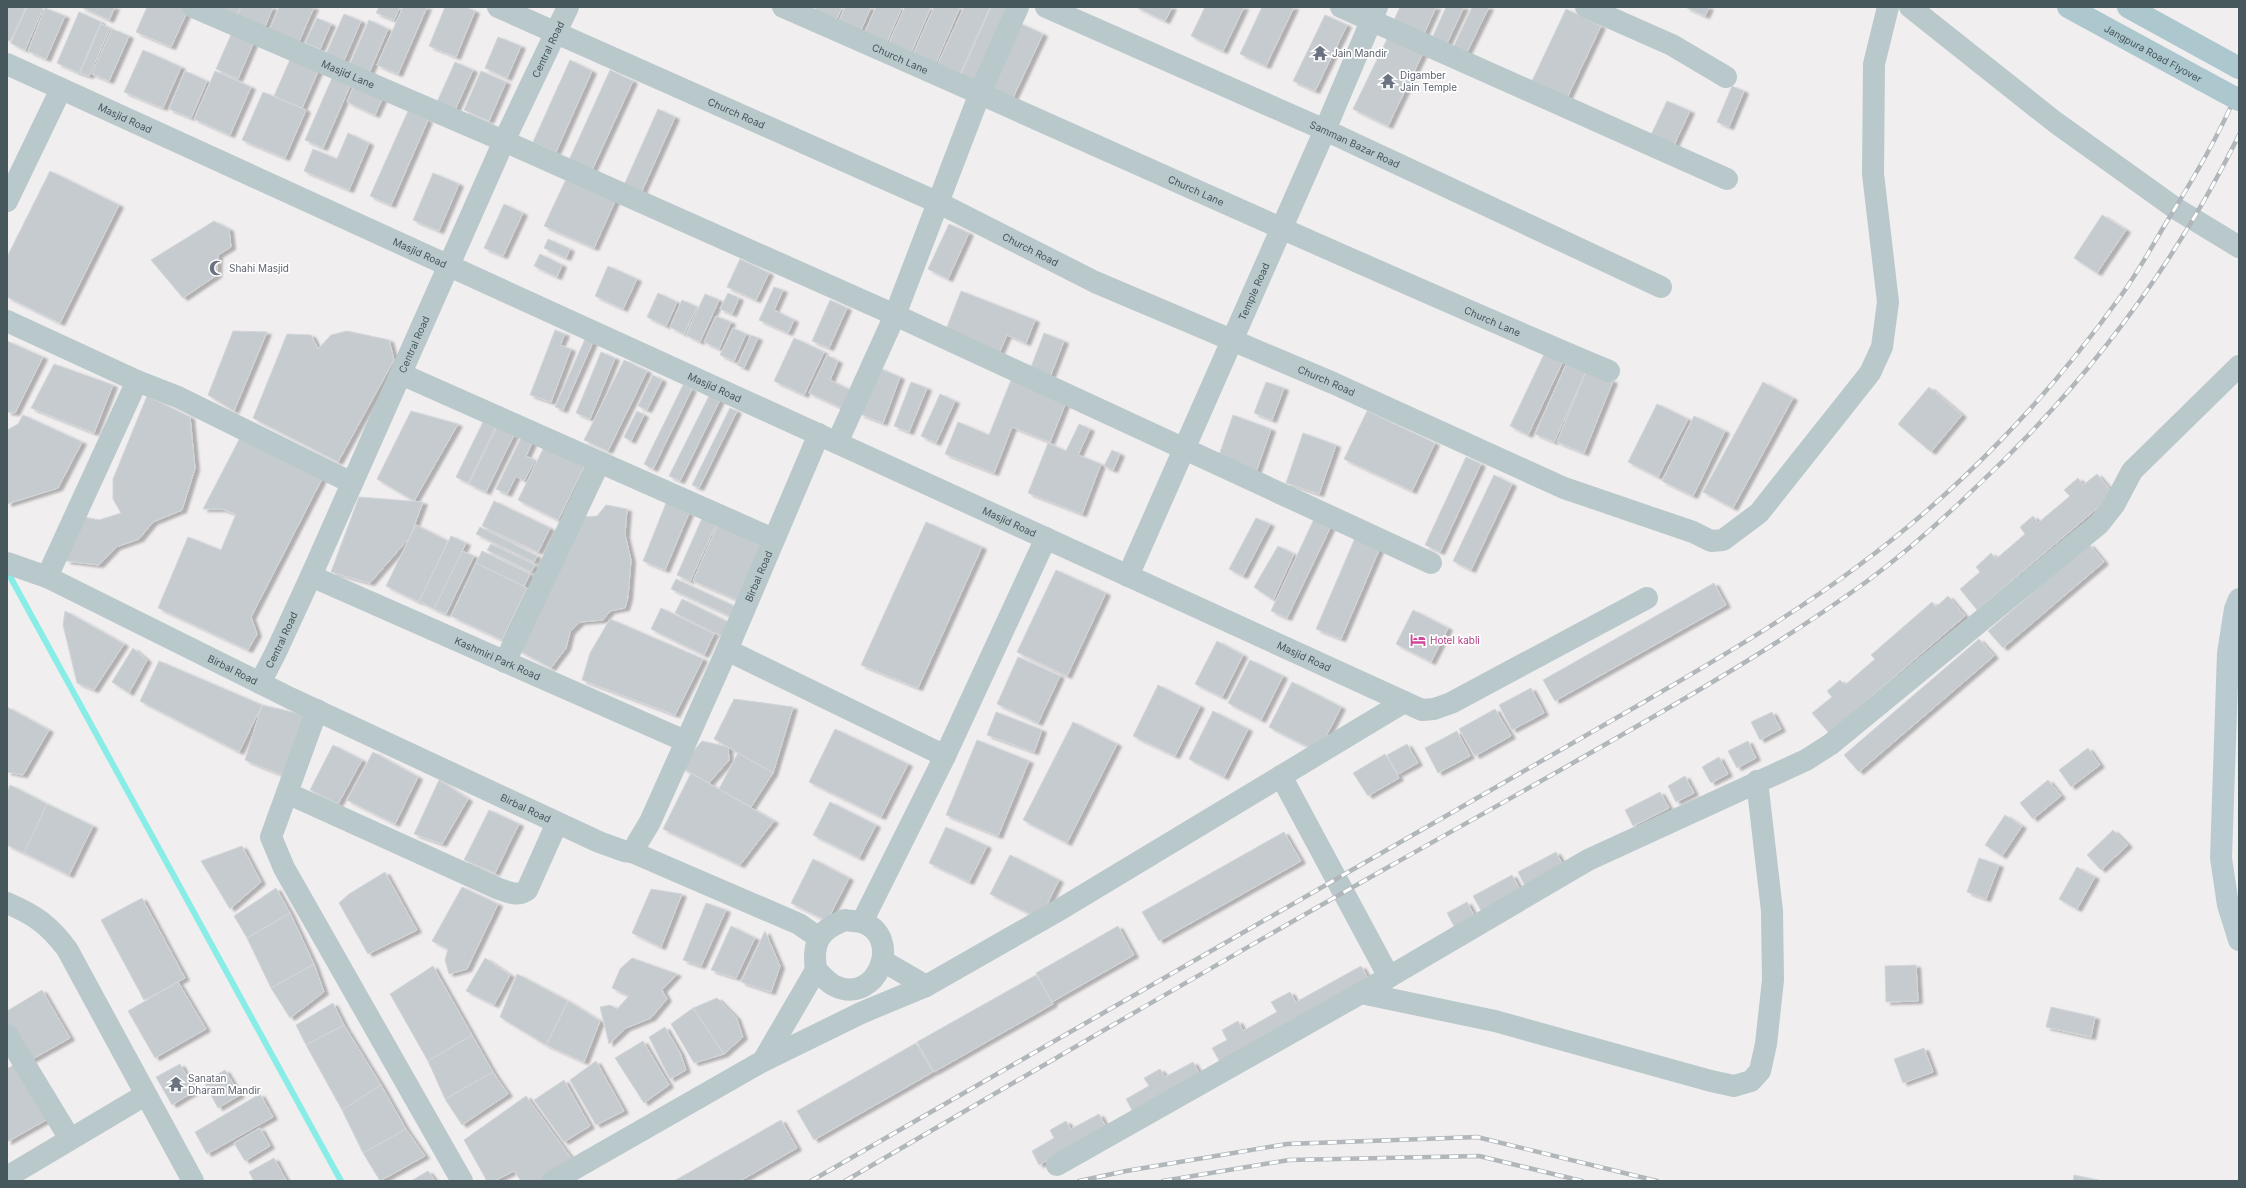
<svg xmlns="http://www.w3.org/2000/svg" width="2246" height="1188" font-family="Inter,sans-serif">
	<defs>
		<filter id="shadow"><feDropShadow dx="4.5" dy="2.5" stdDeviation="1" flood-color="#0004"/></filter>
	</defs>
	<rect width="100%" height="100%" fill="#f1eeef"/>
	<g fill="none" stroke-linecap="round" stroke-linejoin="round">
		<path stroke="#88ede6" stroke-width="6" d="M7 571 341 1181"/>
	</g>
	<path fill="#c5cbce" stroke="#d2d6da" filter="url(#shadow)" d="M7 7H26L10 41 7 40Z
		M27 7 43 8 25 50 11 43Z
		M81 7H115L109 20Z
		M147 7H182L188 10 171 47 136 32Z
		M216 7H241L236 17Z
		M241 7H273L264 29 236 17Z
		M279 7H314L298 44 269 31Z
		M379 7H400L394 20 376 13Z
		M403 7H427L398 74 377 65Z
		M445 7H465L475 11 456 57 429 46Z
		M816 7H842L835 23 813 14Z
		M845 7H871L860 32 838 23Z
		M876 7H902L885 46 863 36Z
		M905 7H931L910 55 888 45Z
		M934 7H960L934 67 912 57Z
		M964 7H990L958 78 936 68Z
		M991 7H1005L1015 11 981 86 960 77Z
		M1136 7H1172L1165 21Z
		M1205 7H1244L1223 51 1191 36Z
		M1262 7H1294L1266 66 1240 54Z
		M1400 7H1436L1423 36 1393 22Z
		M1446 7H1464L1447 43 1433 36Z
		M1472 7H1489L1466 54 1453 48Z
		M1685 7H1709L1705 16Z
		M45 8 65 16 46 59 28 51Z
		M1566 9 1601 26 1566 100 1531 83Z
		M79 12 101 22 79 73 57 63Z
		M344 14 361 21 343 63 325 56Z
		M1325 15 1347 25 1315 91 1293 81Z
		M317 18 331 24 320 49 305 43Z
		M369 20 388 29 369 73 350 64Z
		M1019 23 1043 34 1011 102 987 91Z
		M101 24 110 28 89 76 80 73Z
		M112 29 129 36 109 81 92 74Z
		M233 30 255 39 238 79 216 69Z
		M498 37 521 46 507 78 485 68Z
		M1388 37 1423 53 1388 126 1353 109Z
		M143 50 181 67 163 108 124 92Z
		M292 55 320 67 302 108 274 96Z
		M570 60 592 71 556 152 533 142Z
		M455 62 473 70 455 110 437 102Z
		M610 70 633 81 592 170 569 160Z
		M185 71 207 81 191 118 169 109Z
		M215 71 251 87 230 135 194 119Z
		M481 71 506 82 489 121 464 110Z
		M332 78 350 86 323 148 305 140Z
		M355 83 384 95 375 115 347 102Z
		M1732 86 1744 91 1729 127 1717 122Z
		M263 92 306 110 285 158 242 140Z
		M1667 101 1690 111 1673 147 1650 137Z
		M658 109 675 117 641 193 624 185Z
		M408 111 428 120 391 205 370 196Z
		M348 133 369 143 349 190 304 171 313 149 337 159Z
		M50 171 119 205 60 323 7 297V257Z
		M433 173 459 184 439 231 413 220Z
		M567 177 616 199 594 248 544 226Z
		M504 204 523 213 503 256 484 248Z
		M2102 215 2126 230 2097 273 2074 258Z
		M214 221 229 229 231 247 218 255 217 275 183 298 151 260Z
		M949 224 969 233 948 279 928 269Z
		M548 239 570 249 566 258 544 248Z
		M540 254 562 265 557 277 534 266Z
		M740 259 769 273 756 300 727 287Z
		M608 266 637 279 623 309 595 296Z
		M774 287 783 290 774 310 794 320 788 333 759 320Z
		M961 291 1035 320 1026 343 1007 335 999 353 945 332Z
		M658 293 677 302 666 326 647 317Z
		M728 293 739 298 732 314 720 309Z
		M705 294 719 300 700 342 686 335Z
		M682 300 697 307 684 334 670 327Z
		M830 300 847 308 829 348 812 341Z
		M716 316 731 322 719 349 704 342Z
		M733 328 746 334 734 361 720 355Z
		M555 330 565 334 560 345 571 349 551 402 530 395Z
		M233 331 267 332 234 411 208 395Z
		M347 331 389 340 394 360 338 462 253 418 287 334 311 335 318 349 331 335Z
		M1044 333 1064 341 1048 382 1028 375Z
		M751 335 758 338 744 368 737 365Z
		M794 338 824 352 804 395 774 381Z
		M585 339 593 342 563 410 555 407Z
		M7 341 43 357 15 413 7 412Z
		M1546 350 1564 359 1528 435 1510 426Z
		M601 352 615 358 590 419 576 413Z
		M827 355 838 361 830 380 852 391 844 409 809 393Z
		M1569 358 1588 367 1554 442 1535 434Z
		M624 360 647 371 608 451 584 440Z
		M54 364 113 385 94 433 31 408Z
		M1588 367 1598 375 1613 381 1584 453 1557 442Z
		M879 368 900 377 883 423 860 414Z
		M653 375 662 380 647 410 638 406Z
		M1013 375 1068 397 1050 442 1012 427 994 473 945 454 958 422 989 435Z
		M911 382 927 388 909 432 894 426Z
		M1266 382 1284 388 1272 420 1254 413Z
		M1763 382 1793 398 1733 508 1703 492Z
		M683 385 692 389 653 469 644 464Z
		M1929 387 1962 415 1931 452 1898 424Z
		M710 394 720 400 680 481 669 476Z
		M940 394 955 401 936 443 921 436Z
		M147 396 190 417 195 468 182 510 153 522 139 539 116 547 99 565 66 561 84 517 99 520 121 513 113 499V479Z
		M1657 404 1688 419 1658 477 1628 462Z
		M730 408 737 411 699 488 692 485Z
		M411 411 458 424 414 501 377 479Z
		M637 411 644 415 631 441 624 437Z
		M1367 411 1435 443 1412 491 1344 459Z
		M23 415 82 442 58 488 7 504V430L18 424Z
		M1233 415 1271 429 1255 475 1217 461Z
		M1694 416 1725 431 1693 496 1662 481Z
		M483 422 495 428 468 483 456 477Z
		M1079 424 1090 429 1078 455 1101 464 1082 514 1028 493 1048 443 1066 451Z
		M497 427 514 435 486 492 469 484Z
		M1303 433 1336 445 1319 494 1286 483Z
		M242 434 324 475 251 617 257 634 248 650 158 608 188 537 221 550 236 514 222 509H203Z
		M522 436 533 441 526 456 535 460 524 481 516 476 507 494 496 489Z
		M544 447 584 467 558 520 518 500Z
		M1112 450 1120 454 1113 470 1104 466Z
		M1466 457 1481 464 1440 552 1425 545Z
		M2097 474 2114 494 1977 610 1960 589 1980 572 1976 567 1991 553 1996 559 2025 534 2020 527 2033 516 2038 523 2070 496 2064 490 2078 478 2083 485Z
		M1494 475 1512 484 1471 570 1453 561Z
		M359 497 423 502 410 537 370 583 331 572Z
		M494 501 550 528 538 552 482 526Z
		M666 503 689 513 665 570 643 561Z
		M606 505 627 509 625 535 631 560 628 597 625 608 610 611 603 620 580 622 570 632 566 648 551 668 518 650 581 517 597 516Z
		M703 516 717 522 690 581 677 575Z
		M1256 518 1270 524 1243 576 1229 569Z
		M1314 519 1332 524 1287 618 1271 611Z
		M926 522 982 547 918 688 861 665Z
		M718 524 766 545 742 602 693 581Z
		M416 525 448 541 419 602 386 586Z
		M480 527 537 556 534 562 476 534Z
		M451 536 466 543 434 609 419 601Z
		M1355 538 1380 548 1341 639 1316 629Z
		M491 544 535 565 531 572 487 550Z
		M2089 544 2104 562 2003 648 1988 631Z
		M1278 546 1294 554 1273 600 1254 587Z
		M462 551 474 556 446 614 434 609Z
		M482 551 530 574 524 586 476 563Z
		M476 563 527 588 502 640 451 616Z
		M1056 570 1106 593 1067 676 1017 652Z
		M676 579 734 606 730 616 671 589Z
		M1714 583 1726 605 1555 701 1543 680Z
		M1948 596 1965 616 1829 733 1812 713 1832 697 1827 691 1840 680 1845 685 1875 659 1871 655 1932 602 1936 607Z
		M682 599 730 623 723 637 675 613Z
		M661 608 714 634 704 655 651 629Z
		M1413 610 1448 628 1431 662 1396 644Z
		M65 611 124 644 94 690 77 683 63 625Z
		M610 619 703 659 675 715 582 680 590 653Z
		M1979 639 1994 656 1859 772 1844 755Z
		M1217 641 1243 655 1222 697 1195 684Z
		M133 648 147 660 129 693 112 682Z
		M1018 657 1060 676 1038 723 997 704Z
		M1250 660 1283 676 1261 720 1228 703Z
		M159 661 262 705 239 752 140 701Z
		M1292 682 1341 707 1318 752 1269 727Z
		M1158 685 1200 706 1175 756 1133 736Z
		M1531 688 1544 713 1512 730 1499 705Z
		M734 699 793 707 773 773 714 739Z
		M262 705 314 717 287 777 245 760Z
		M7 707 49 730 23 775 7 772Z
		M1495 709 1511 736 1475 756 1459 729Z
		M1213 711 1248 729 1224 777 1189 759Z
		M996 712 1042 730 1034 752 987 735Z
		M1772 712 1781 729 1760 740 1751 722Z
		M1073 722 1117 744 1067 843 1023 820Z
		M835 729 908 764 881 817 809 782Z
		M1457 731 1470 756 1438 773 1425 748Z
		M977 740 1029 761 998 836 946 815Z
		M702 741 728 747 729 760 709 783 680 767Z
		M1748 741 1756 758 1737 768 1728 751Z
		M1407 744 1418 763 1398 774 1387 755Z
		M333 745 362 760 338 804 310 790Z
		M2088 748 2100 765 2071 787 2059 770Z
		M373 752 418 777 395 824 347 800Z
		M738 753 773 773 751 807 719 789Z
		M1385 754 1399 778 1368 796 1353 773Z
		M1719 757 1728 774 1711 783 1702 767Z
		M691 773 774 821 740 865 663 829Z
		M1685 776 1694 793 1676 802 1668 786Z
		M439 780 468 799 442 844 414 834Z
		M2048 780 2061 796 2033 819 2020 803Z
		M10 785 47 804 24 853 7 845V792Z
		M1660 792 1669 808 1633 826 1625 810Z
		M830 802 876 825 859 858 813 835Z
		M47 804 93 826 69 875 24 853Z
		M489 810 519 824 495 873 464 860Z
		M2005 815 2022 826 2002 856 1985 845Z
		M946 827 987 846 969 882 929 863Z
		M2113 830 2128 845 2101 870 2087 855Z
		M1284 832 1301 861 1159 941 1142 912Z
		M242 846 261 882 230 909 201 861Z
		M1556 852 1565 869 1527 890 1518 872Z
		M1010 855 1059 880 1040 919 990 894Z
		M1979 858 1999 865 1986 899 1967 892Z
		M813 859 849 878 827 921 791 903Z
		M2077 867 2095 877 2077 909 2059 899Z
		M385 872 417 930 368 954 339 903 349 894Z
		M1512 875 1522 893 1483 914 1473 896Z
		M462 887 498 904 467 969 449 974 445 960 448 949 432 941Z
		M276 888 290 913 247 938 234 916Z
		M651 889 682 894 661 947 632 933Z
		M142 898 185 978 144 1000 101 920Z
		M1467 902 1476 919 1456 930 1447 913Z
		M706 903 726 910 701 966 683 960Z
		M290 913 314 964 271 988 247 938Z
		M731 926 755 938 736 978 711 970Z
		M1118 926 1134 955 1052 1002 1036 973Z
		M765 931 780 966 771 992 741 982Z
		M485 958 510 975 494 1005 466 991Z
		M632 958 677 974 662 990 667 999 651 1018 626 1028 609 1044 600 1007 610 1005 617 1009 629 996 612 988 620 969Z
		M314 964 324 992 290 1018 271 988Z
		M1916 965 1918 1001 1886 1002 1885 966Z
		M433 966 472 1035 428 1061 390 994Z
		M1361 966 1369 980 1220 1062 1212 1048 1227 1040 1222 1030 1238 1021 1243 1031 1277 1012 1271 1002 1290 992 1296 1002Z
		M517 974 568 1001 546 1045 500 1017Z
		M1036 975 1053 1004 934 1072 917 1042Z
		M178 982 206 1029 155 1058 128 1011Z
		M42 990 70 1038 29 1061 7 1022V1011Z
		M717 998 736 1017 743 1037 724 1054 693 1008Z
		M568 1001 600 1021 584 1062 546 1045Z
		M333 1003 344 1025 306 1045 296 1025Z
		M2051 1007 2095 1017 2091 1037 2046 1027Z
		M693 1008 724 1054 694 1063 671 1024Z
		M344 1025 381 1085 342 1110 306 1045Z
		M665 1027 680 1053 686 1070 670 1079 649 1037Z
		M472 1035 493 1072 445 1099 428 1061Z
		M643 1041 669 1085 644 1103 615 1058Z
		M916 1043 933 1072 814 1140 797 1111Z
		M1924 1048 1933 1072 1903 1083 1894 1059Z
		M596 1061 624 1111 596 1125 570 1080Z
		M1193 1062 1200 1075 1133 1112 1126 1099 1149 1086 1144 1078 1160 1069 1165 1077Z
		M15 1064 46 1120 7 1142V1069Z
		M180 1064 195 1091 172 1105 156 1077Z
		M225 1070 240 1095 218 1108 204 1082Z
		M493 1072 508 1094 462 1125 445 1099Z
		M564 1080 590 1126 564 1142 534 1100Z
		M381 1085 406 1129 363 1153 342 1110Z
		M260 1094 273 1117 207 1154 195 1132Z
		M526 1096 576 1165 548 1181H521L514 1171 494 1181H487L464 1140Z
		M1099 1114 1106 1127 1039 1165 1032 1151 1054 1138 1050 1130 1066 1121 1071 1129Z
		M781 1120 797 1148 740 1181H674Z
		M260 1128 270 1146 245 1161 234 1143Z
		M406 1129 425 1156 380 1181 363 1153Z
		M274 1158 286 1180 254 1181 249 1172Z
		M428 1171 435 1181H411Z
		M2074 1175 2103 1181H2073Z"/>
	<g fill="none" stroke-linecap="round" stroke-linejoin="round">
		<g stroke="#b9c8cb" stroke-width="22">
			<path id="s1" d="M193 7 504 141 895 315 1431 563"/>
			<path id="s2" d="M498 7 939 203 1095 282 1333 383 1564 488 1693 532 1711 541 1723 540 1759 513 1870 373 1882 347 1888 302 1873 174 1874 64 1888 7"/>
			<path id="s3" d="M783 7C1059 127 1332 254 1609 371"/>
			<path id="s4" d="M1046 7 1325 130 1661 287"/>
			<path d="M1341 7 1727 179"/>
			<path d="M1586 7 1672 45 1726 77"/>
			<path d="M1910 7 2055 122 2175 208 2239 247"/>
			<path id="s5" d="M7 64 1422 710 1434 709 1451 703 1647 598"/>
			<path d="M7 201 61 89"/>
			<path d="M7 321 137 381 178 397 352 483"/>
			<path d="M401 374 773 539"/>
			<path d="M837 443 895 315 980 93 1018 7"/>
			<path id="s6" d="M7 563 47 577 290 698 599 842 624 851 632 852 650 822 727 650 819 434"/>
			<path id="s7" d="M311 576 685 741"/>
			<path id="s8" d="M1128 576 1325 130 1377 7"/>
			<path d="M47 577 137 381"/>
			<path d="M727 650 945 756"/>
			<path d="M505 662 599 463"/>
			<path id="s9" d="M260 683 276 652 311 576 504 141 568 7"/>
			<path d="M317 710 271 837 284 868 462 1181"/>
			<path d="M1281 776 1389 977"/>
			<path d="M287 793 499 889C509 892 517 897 527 890L557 823"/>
			<path d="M632 852 799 924 819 938"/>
			<path d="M7 903C35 915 49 925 67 949L193 1181"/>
			<path d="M845 920C850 921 856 921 861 922 904 935 878 1006 835 986 828 983 822 975 816 970 812 942 819 930 845 920Z"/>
			<path d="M862 922 945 756 1046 538"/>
			<path d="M883 961 926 986"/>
			<path d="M1361 993 1495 1021 1711 1081 1734 1086 1751 1081 1760 1071 1766 1044 1773 980 1772 911 1757 781"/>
			<path d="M7 1035 70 1139"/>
			<path d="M763 1061 816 970"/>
			<path d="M1057 1165 1377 984 1588 860 1806 760 1831 744 2099 524 2114 505 2132 471 2239 366"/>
			<path d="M7 1177 145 1095"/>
			<path d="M553 1181 763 1061 861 1013 926 986 1054 913 1404 702"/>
		</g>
		<path stroke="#b9cbd0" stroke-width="22" d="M2239 599 2235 609 2228 653 2221 858 2228 905 2239 940"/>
		<g stroke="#adc7ce" stroke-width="22">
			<path id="s10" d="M2068 7 2202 80"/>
			<path d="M2128 7 2239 68"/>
		</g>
		<defs>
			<path id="rail" d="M811 1181 1644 702C1717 659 1790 617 1858 566 1958 492 2048 398 2120 297 2137 274 2151 248 2166 223 2193 179 2219 136 2239 88
				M845 1181C1027 1075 1209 968 1392 865 1493 808 1594 752 1694 693 1753 658 1811 622 1866 582 1904 554 1940 522 1974 489 2083 387 2173 269 2239 135
				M1079 1181 1126 1171 1287 1144 1477 1137 1657 1181
				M1163 1181 1289 1160 1479 1156 1582 1181"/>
		</defs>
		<use href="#rail" stroke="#b0b6b9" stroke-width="4.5"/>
		<use href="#rail" stroke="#fff" stroke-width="3" stroke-dasharray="9" stroke-linecap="butt"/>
		<path stroke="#adc7ce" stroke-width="22" d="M2202 80 2239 100"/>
	</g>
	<defs>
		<symbol id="temple-bare" viewBox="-9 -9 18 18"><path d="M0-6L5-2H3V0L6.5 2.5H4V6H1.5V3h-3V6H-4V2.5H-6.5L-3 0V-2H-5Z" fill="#6b7280" stroke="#fff" stroke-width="2.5" paint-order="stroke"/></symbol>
		<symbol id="mosque-bare" viewBox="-9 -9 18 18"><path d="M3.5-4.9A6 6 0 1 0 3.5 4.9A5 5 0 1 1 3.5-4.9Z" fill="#6b7280" stroke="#fff" stroke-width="2.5" paint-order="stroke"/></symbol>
		<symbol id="hotel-bare" viewBox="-9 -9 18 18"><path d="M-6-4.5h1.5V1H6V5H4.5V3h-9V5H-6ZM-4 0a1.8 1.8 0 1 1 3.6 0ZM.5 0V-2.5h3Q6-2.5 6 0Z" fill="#d1479c" stroke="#fff" stroke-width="2.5" paint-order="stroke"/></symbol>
	</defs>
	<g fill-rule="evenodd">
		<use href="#temple-bare" x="1309" y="42" width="22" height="22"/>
		<use href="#temple-bare" x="1377" y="70" width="22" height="22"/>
		<use href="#mosque-bare" x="206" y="257" width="22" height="22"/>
		<use href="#hotel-bare" x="1407" y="629" width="22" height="22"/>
		<use href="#temple-bare" x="165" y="1073" width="22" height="22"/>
	</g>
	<g text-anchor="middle" stroke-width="3.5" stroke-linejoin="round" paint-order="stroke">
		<g font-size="10" fill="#46585c" stroke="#fff">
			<text dy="4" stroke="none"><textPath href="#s9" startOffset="696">Central Road</textPath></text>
			<text dy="4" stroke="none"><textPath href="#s10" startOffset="97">Jangpura Road Flyover</textPath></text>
			<text dy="4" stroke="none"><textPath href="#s3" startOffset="128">Church Lane</textPath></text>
			<text dy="4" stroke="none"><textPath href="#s1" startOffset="169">Masjid Lane</textPath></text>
			<text dy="4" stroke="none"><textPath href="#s2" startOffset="261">Church Road</textPath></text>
			<text dy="4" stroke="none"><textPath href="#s5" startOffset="130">Masjid Road</textPath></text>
			<text dy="4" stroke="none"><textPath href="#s4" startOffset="338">Samman Bazar Road</textPath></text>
			<text dy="4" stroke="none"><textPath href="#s3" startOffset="452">Church Lane</textPath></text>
			<text dy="4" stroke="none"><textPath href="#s2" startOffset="585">Church Road</textPath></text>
			<text dy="4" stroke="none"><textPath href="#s5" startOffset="454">Masjid Road</textPath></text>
			<text dy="4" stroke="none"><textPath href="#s8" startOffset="311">Temple Road</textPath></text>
			<text dy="4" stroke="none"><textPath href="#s3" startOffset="776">Church Lane</textPath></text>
			<text dy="4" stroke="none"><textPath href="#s9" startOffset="372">Central Road</textPath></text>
			<text dy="4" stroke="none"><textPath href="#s2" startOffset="909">Church Road</textPath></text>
			<text dy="4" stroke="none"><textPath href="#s5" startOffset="778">Masjid Road</textPath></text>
			<text dy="4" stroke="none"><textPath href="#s5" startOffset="1102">Masjid Road</textPath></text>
			<text dy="4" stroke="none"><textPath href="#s6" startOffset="993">Birbal Road</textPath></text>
			<text dy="4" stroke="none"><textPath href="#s9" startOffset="48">Central Road</textPath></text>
			<text dy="4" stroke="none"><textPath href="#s5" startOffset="1426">Masjid Road</textPath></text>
			<text dy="4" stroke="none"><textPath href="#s7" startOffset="204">Kashmiri Park Road</textPath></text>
			<text dy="4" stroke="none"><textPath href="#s6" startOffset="250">Birbal Road</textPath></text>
			<text dy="4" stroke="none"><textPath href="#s6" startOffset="574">Birbal Road</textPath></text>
		</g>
		<g font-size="10" fill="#5b616d" stroke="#fff" text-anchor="start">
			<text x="1332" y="57">Jain Mandir</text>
			<text x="1400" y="79">Digamber<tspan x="1400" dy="12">Jain Temple</tspan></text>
			<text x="229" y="272">Shahi Masjid</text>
			<text x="188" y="1082">Sanatan<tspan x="188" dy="12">Dharam Mandir</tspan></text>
		</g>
		<g font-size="10" fill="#b23c85" stroke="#fff" text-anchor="start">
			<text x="1430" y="644">Hotel kabli</text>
		</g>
	</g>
	<rect width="2246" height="1188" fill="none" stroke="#46585c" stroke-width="16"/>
</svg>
